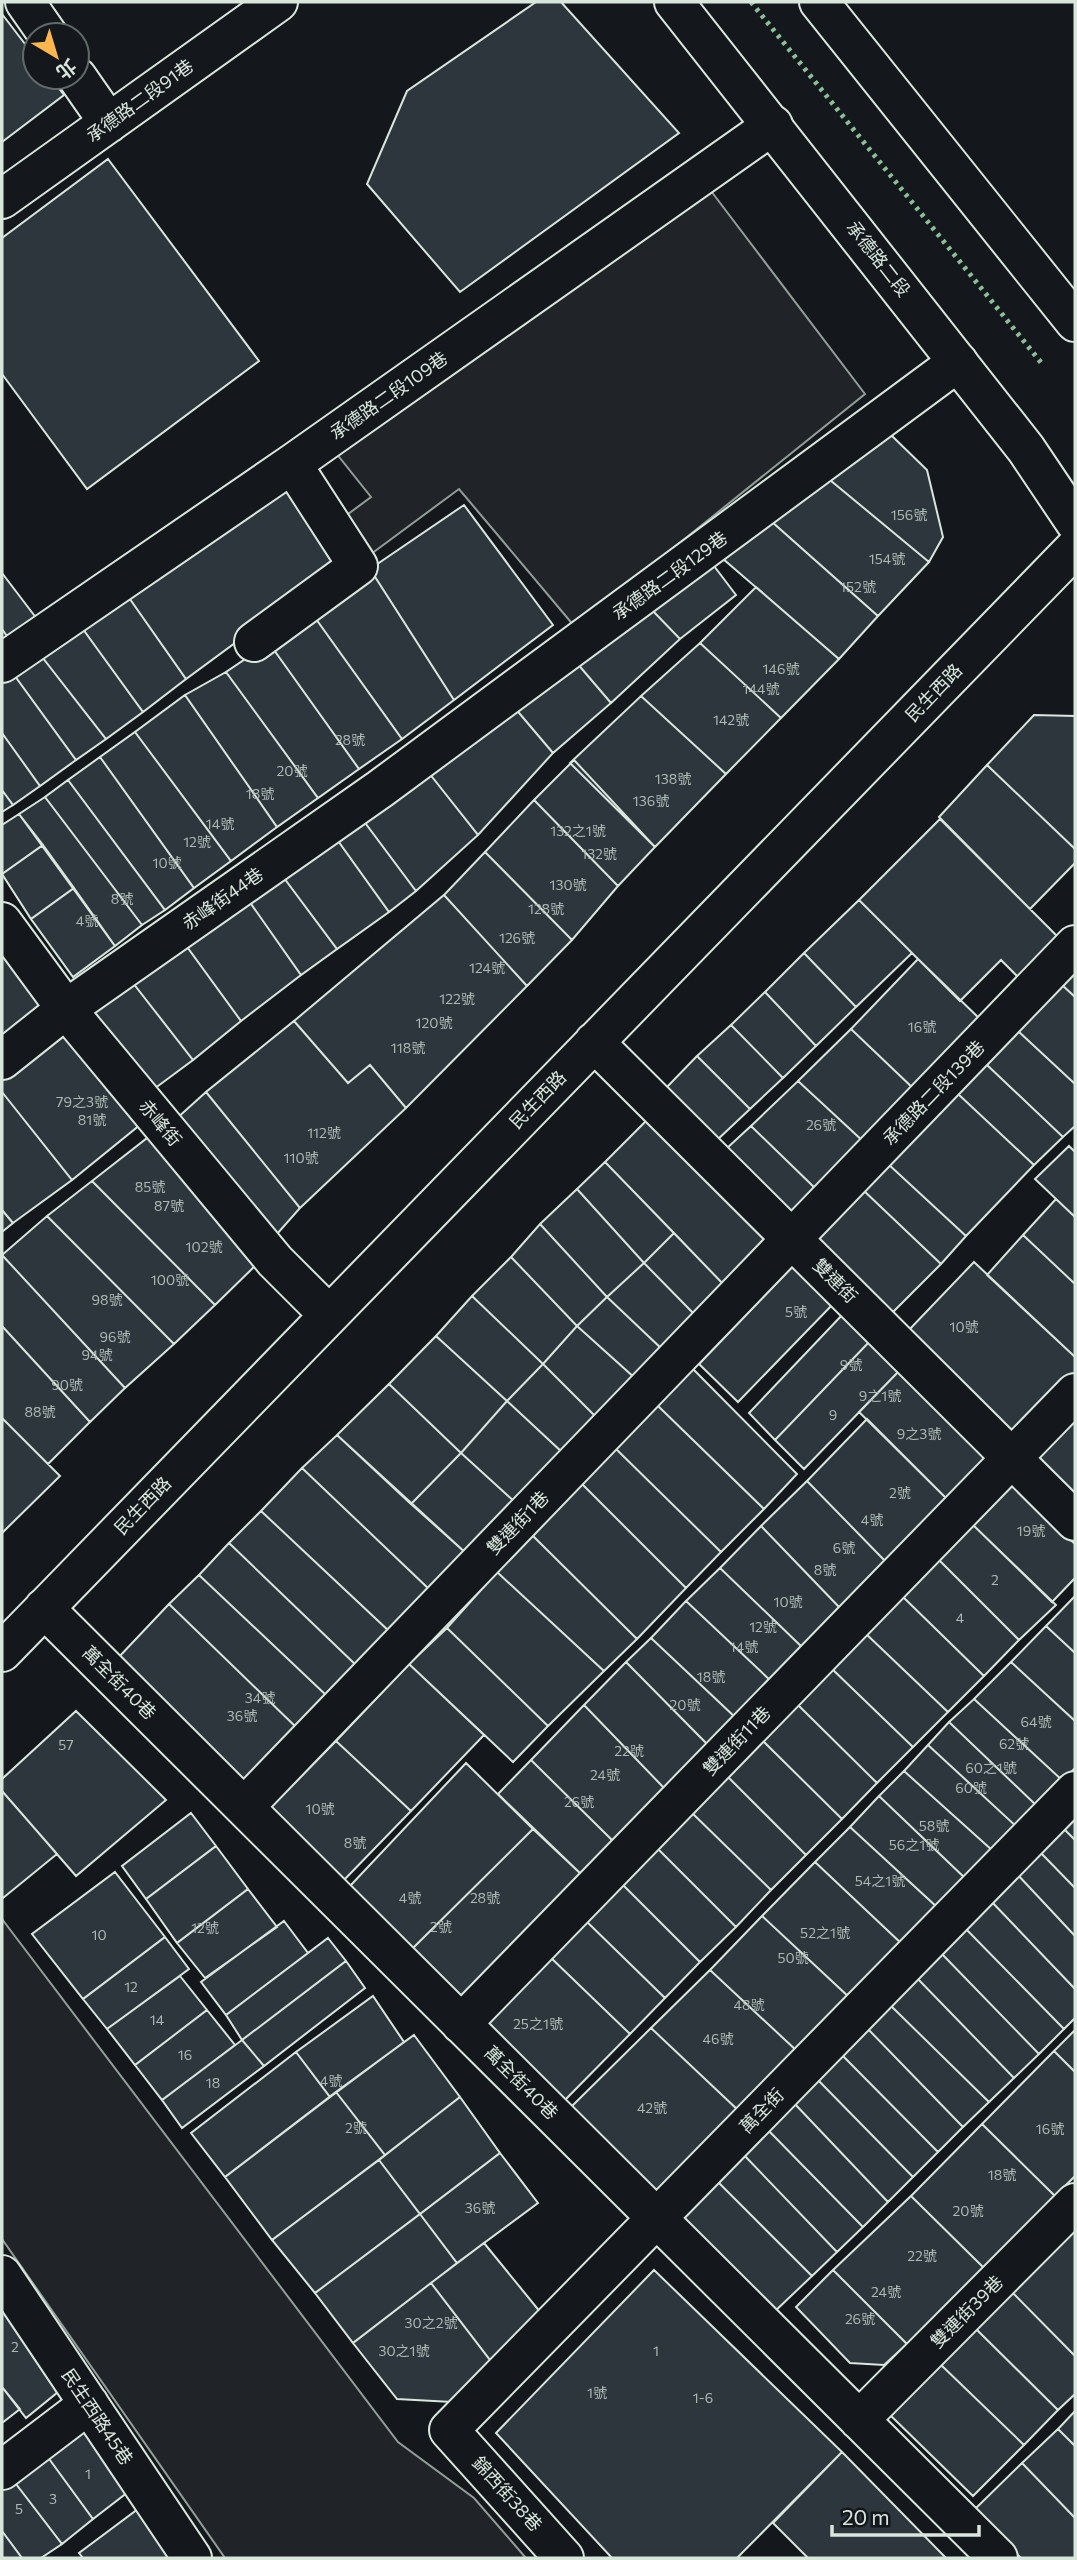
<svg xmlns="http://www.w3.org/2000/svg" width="1077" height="2560" font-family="Commissioner,'Noto Sans TC',sans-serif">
	<rect width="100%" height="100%" fill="#14181c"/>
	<path fill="#202428" stroke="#939e99" stroke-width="2" d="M711 191 865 394 575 627 459 489 367 557 336 523 371 497 332 448Z
		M2 1919 398 2442 474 2498 526 2558H225L2 2239Z"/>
	<path fill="#2c363c" stroke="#d8e6dc" stroke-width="2" d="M536 2H561L679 133 460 292 367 184 407 91Z
		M2 14 35 57V77H50L64 95 2 142Z
		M108 159 259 361 87 489 2 374V238Z
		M891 435 927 470 943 537 929 562 830 480Z
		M288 479 345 562 186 679 125 592Z
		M830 480 929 562 878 616 771 521Z
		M464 505 553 625 454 700 370 569Z
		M771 521 878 616 839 659 722 558Z
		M711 562 736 595 680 639 651 609Z
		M370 569 454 700 402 739 311 612Z
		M2 573 37 619 9 639 2 629Z
		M756 587 839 659 781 718 700 643Z
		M125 592 186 679 143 712 80 625Z
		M651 609 680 639 611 703 576 662Z
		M311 612 402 739 359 769 269 643Z
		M80 625 143 712 106 739 39 653Z
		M269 643 359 769 318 798 226 672Z
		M700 643 781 718 726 774 641 696Z
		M39 653 106 739 76 760 12 672Z
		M576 662 611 703 553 753 514 707Z
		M12 672 76 760 40 786 2 733V679Z
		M226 672 318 798 277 827 185 695Z
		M185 695 277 827 231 861 135 732Z
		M641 696 726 774 655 847 570 763Z
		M514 707 553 753 478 835 429 773Z
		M1034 715 1075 716V849L987 765Z
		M135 732 231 861 194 888 100 757Z
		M2 733 40 786 13 805 2 790Z
		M100 757 194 888 165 910 68 780Z
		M574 760 655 847 618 886 534 800Z
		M987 765 1075 849V863L1030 909 939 817Z
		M429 773 478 835 416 891 363 820Z
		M68 780 165 910 142 925 45 797Z
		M2 790 13 805 2 812Z
		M45 797 142 925 115 946 19 814Z
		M534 800 618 886 572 940 485 852Z
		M19 814 43 845 2 874V825Z
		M940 819 1058 937 1018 977 1001 960 960 1001 859 900Z
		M363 820 416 891 389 912 336 838Z
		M336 838 389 912 337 949 284 878Z
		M43 845 74 888 31 919 2 874Z
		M485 852 572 940 527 986 444 895Z
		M284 878 337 949 301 975 249 901Z
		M74 888 115 946 73 977 31 919Z
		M444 895 527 986 406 1108 370 1065 348 1083 294 1021Z
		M859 900 912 953 856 1007 804 953Z
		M249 901 301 975 241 1021 185 944Z
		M185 944 241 1021 193 1060 133 983Z
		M2 951 46 1011 2 1047Z
		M804 953 856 1007 816 1046 765 992Z
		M918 959 982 1021 915 1090 851 1029Z
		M1075 969V997L1061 984Z
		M133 983 193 1060 154 1089 92 1013Z
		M1061 984 1075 997V1084L1018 1031Z
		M765 992 816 1046 783 1078 731 1025Z
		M294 1021 348 1083 370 1065 406 1108 300 1208 206 1092Z
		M731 1025 783 1078 750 1109 697 1056Z
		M851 1029 915 1090 865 1143 798 1081Z
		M65 1031 141 1124 72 1180 2 1092V1080Z
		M1018 1031 1075 1084V1126L1063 1137 986 1064Z
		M697 1056 750 1109 716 1141 666 1088Z
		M986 1064 1063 1137 1034 1165 957 1093Z
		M798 1081 865 1143 817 1190 751 1126Z
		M2 1092 72 1180 13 1223 2 1210Z
		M206 1092 300 1208 277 1234 176 1119Z
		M957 1093 1034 1165 966 1236 887 1163Z
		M649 1118 770 1239 726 1287 605 1162Z
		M751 1126 817 1190 793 1215 726 1149Z
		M151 1135 258 1263 215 1305 92 1181Z
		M1069 1146 1075 1152V1217L1035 1179Z
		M605 1162 674 1233 644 1263 577 1189Z
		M887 1163 966 1236 941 1264 862 1189Z
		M92 1181 215 1305 174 1344 47 1216Z
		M577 1189 644 1263 607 1297 540 1224Z
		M862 1189 941 1264 892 1313 813 1239Z
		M1056 1199 1075 1217V1284L1023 1235Z
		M2 1210 13 1223 2 1232Z
		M47 1216 174 1344 125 1388 2 1255Z
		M540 1224 607 1297 577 1326 511 1257Z
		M674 1233 726 1287 696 1316 644 1263Z
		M1023 1235 1075 1284V1357L987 1275Z
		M2 1255 125 1388 90 1422 2 1326Z
		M511 1257 577 1326 543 1364 472 1296Z
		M974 1262 1075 1357V1372L1013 1435 907 1332Z
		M644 1263 696 1316 663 1350 607 1297Z
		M794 1265 834 1303 738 1402 699 1364Z
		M472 1296 543 1364 507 1401 436 1336Z
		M607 1297 663 1350 636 1379 577 1326Z
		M844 1313 871 1340 775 1440 749 1413Z
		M2 1326 90 1422 48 1464 2 1418Z
		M577 1326 636 1379 597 1418 543 1364Z
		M436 1336 507 1401 461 1453 389 1384Z
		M871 1340 901 1369 804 1469 775 1440Z
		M543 1364 597 1418 563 1453 507 1401Z
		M692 1368 797 1474 764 1509 656 1404Z
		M901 1369 992 1458 949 1501 859 1412Z
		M389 1384 461 1453 411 1504 337 1435Z
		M507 1401 563 1453 516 1503 461 1453Z
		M656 1404 764 1509 721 1552 613 1446Z
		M2 1418 60 1476 2 1533Z
		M867 1419 949 1501 888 1564 807 1481Z
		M1075 1420V1495L1037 1459Z
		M337 1435 467 1554 430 1590 302 1468Z
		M613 1446 721 1552 686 1588 580 1482Z
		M461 1453 516 1503 467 1554 411 1504Z
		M302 1468 430 1590 390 1632 261 1511Z
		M807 1481 888 1564 840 1608 761 1526Z
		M580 1482 686 1588 637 1639 531 1534Z
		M1012 1484 1075 1544V1578L1052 1602 972 1524Z
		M261 1511 390 1632 358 1667 229 1543Z
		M972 1524 1056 1605 1019 1640 938 1559Z
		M761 1526 840 1608 803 1648 720 1568Z
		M531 1534 637 1639 604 1671 497 1572Z
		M229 1543 358 1667 327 1696 199 1575Z
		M938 1559 1019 1640 984 1676 901 1595Z
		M720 1568 803 1648 772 1682 686 1601Z
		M497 1572 604 1671 548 1726 447 1628Z
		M199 1575 327 1696 298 1729 169 1604Z
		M901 1595 984 1676 948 1712 864 1632Z
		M1075 1596V1653L1046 1626Z
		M686 1601 772 1682 736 1718 651 1638Z
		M169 1604 298 1729 243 1783 117 1659Z
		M1046 1626 1075 1653V1721L1011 1662Z
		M447 1628 548 1726 513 1762 409 1664Z
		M864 1632 948 1712 913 1747 830 1667Z
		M651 1638 736 1718 708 1745 626 1662Z
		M626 1662 708 1745 665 1789 584 1705Z
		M1011 1662 1075 1721V1768L1063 1781 974 1699Z
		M409 1664 484 1735 411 1811 336 1741Z
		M830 1667 913 1747 877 1783 795 1702Z
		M974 1699 1063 1781 1038 1807 949 1722Z
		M795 1702 877 1783 842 1819 760 1738Z
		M584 1705 665 1789 613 1841 531 1760Z
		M76 1711 166 1800 76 1876 2 1791V1779Z
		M949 1722 1038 1807 1018 1828 928 1745Z
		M760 1738 842 1819 806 1855 724 1773Z
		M336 1741 411 1811 344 1880 270 1808Z
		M928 1745 1018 1828 993 1851 904 1771Z
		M531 1760 613 1841 582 1875 498 1794Z
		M466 1763 533 1829 412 1949 350 1886Z
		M904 1771 993 1851 966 1879 879 1796Z
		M724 1773 806 1855 771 1890 689 1810Z
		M2 1791 57 1854 3 1898 2 1896Z
		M879 1796 966 1879 938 1908 850 1827Z
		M689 1810 771 1890 736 1927 656 1847Z
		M191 1813 216 1846 146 1899 122 1866Z
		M1075 1815V1840L1063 1828Z
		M850 1827 938 1908 902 1944 815 1862Z
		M1063 1828 1075 1840V1888L1038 1850Z
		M533 1829 582 1875 462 1998 412 1949Z
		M216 1846 248 1889 177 1943 146 1899Z
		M656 1847 736 1927 700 1962 620 1882Z
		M1038 1850 1075 1888V1936L1016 1873Z
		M815 1862 902 1944 850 1998 762 1916Z
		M115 1872 165 1937 83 1999 32 1934Z
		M1016 1873 1075 1936V1989L990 1900Z
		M620 1882 700 1962 665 1998 583 1918Z
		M248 1889 277 1927 205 1978 177 1943Z
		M990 1900 1075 1989V2018L1064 2029 964 1927Z
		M762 1916 850 1998 797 2051 710 1970Z
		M583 1918 665 1998 630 2034 548 1955Z
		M284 1921 308 1953 226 2015 201 1982Z
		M964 1927 1064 2029 1039 2054 940 1952Z
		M165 1937 189 1969 107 2029 83 1999Z
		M328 1938 346 1961 242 2040 226 2015Z
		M940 1952 1039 2054 1014 2078 915 1976Z
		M548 1955 630 2034 563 2102 484 2021Z
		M346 1961 365 1988 264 2066 242 2040Z
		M710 1970 797 2051 739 2111 651 2028Z
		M180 1976 207 2010 135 2065 107 2029Z
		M915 1976 1014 2078 989 2102 888 2003Z
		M373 1996 404 2042 330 2097 296 2052Z
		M888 2003 989 2102 963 2127 866 2027Z
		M207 2010 235 2045 162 2100 135 2065Z
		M866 2027 963 2127 938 2152 840 2053Z
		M651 2028 739 2111 657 2195 570 2108Z
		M1075 2030V2072L1054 2051Z
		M414 2035 460 2097 385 2155 336 2092Z
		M242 2040 264 2066 182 2128 162 2100Z
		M1054 2051 1075 2072V2176L1055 2196 982 2124Z
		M296 2052 330 2097 225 2177 191 2133Z
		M840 2053 938 2152 913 2177 816 2078Z
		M816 2078 913 2177 888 2202 793 2102Z
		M336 2092 385 2155 272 2240 225 2177Z
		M460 2097 500 2153 420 2214 379 2160Z
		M793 2102 888 2202 863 2227 766 2128Z
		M982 2124 1055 2196 984 2268 911 2196Z
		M766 2128 863 2227 837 2252 742 2153Z
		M500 2153 538 2203 457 2263 420 2214Z
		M742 2153 837 2252 812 2276 717 2181Z
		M379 2160 420 2214 315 2293 272 2240Z
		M717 2181 812 2276 773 2313 679 2217Z
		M911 2196 984 2268 907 2344 833 2270Z
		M420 2214 457 2263 353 2343 315 2293Z
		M1075 2225V2356L1011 2291Z
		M484 2243 541 2313 493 2364 431 2283Z
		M654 2270 842 2452 737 2558H612L496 2433Z
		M833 2270 907 2344 884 2365 850 2363 796 2307Z
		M431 2283 493 2364 452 2402 397 2399 353 2343Z
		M1011 2291 1075 2356V2394L1058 2410 975 2328Z
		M2 2307 58 2392 26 2418 2 2387Z
		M975 2328 1058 2410 1024 2445 939 2363Z
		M939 2363 1024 2445 973 2496 888 2413Z
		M2 2387 20 2409 2 2423Z
		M1075 2411V2446L1058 2429Z
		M84 2428 128 2492 93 2519 47 2456Z
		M1058 2429 1075 2446V2518L1022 2463Z
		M842 2452 946 2558H808L773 2523Z
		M47 2456 93 2519 62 2544 13 2480Z
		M1022 2463 1075 2518V2558H1021L973 2511Z
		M13 2480 62 2544 41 2558H22L2 2531V2487Z
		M138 2509 171 2558H83L79 2553Z
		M2 2531 22 2558H2Z"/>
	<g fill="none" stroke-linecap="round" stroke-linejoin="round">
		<defs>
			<path id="minor" d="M25 2 48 35
				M77 77 109 123
				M2 199 278 2
				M254 642 358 566 292 464
				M2 663 292 464 773 125
				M2 922 66 1009 275 1261 329 1315
				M594 1042 1075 1521
				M2 1060 66 1009 380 789 958 362
				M44 1608 998 2558
				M2 1652 1075 548
				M244 1807 1075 945
				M461 2024 1075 1393
				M2 2275 192 2558
				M859 2420 1075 2203
				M2 2470 89 2404
				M564 2558 449 2430 1075 1791"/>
			<path id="major" d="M674 2 1026 449 1075 522
				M819 2 1075 322"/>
		</defs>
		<use href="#minor" stroke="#d8e6dc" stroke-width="42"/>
		<use href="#major" stroke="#d8e6dc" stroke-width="42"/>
		<use href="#minor" stroke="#14181c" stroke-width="38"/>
		<use href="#major" stroke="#14181c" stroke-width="38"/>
		<path stroke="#8ac095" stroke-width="5" stroke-dasharray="3.5 5" stroke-linecap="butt" d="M751 2 1043 365"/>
	</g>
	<g text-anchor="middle" stroke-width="5" stroke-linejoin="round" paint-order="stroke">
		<g font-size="14" fill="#adbab4">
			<text x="909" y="520">156號</text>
			<text x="887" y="564">154號</text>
			<text x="858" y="592">152號</text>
			<text x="781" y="674">146號</text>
			<text x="761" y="694">144號</text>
			<text x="731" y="725">142號</text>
			<text x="350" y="745">28號</text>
			<text x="292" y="776">20號</text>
			<text x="673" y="784">138號</text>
			<text x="260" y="799">18號</text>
			<text x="651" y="806">136號</text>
			<text x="220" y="829">14號</text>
			<text x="578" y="836">132之1號</text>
			<text x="197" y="847">12號</text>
			<text x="599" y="859">132號</text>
			<text x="167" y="868">10號</text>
			<text x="568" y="890">130號</text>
			<text x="122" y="904">8號</text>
			<text x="546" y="914">128號</text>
			<text x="87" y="926">4號</text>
			<text x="517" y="943">126號</text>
			<text x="487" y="973">124號</text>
			<text x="457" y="1004">122號</text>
			<text x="434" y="1028">120號</text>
			<text x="922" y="1032">16號</text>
			<text x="408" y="1053">118號</text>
			<text x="82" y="1107">79之3號</text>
			<text x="92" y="1125">81號</text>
			<text x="821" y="1130">26號</text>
			<text x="324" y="1138">112號</text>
			<text x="301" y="1163">110號</text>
			<text x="150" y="1192">85號</text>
			<text x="169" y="1211">87號</text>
			<text x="204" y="1252">102號</text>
			<text x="170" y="1285">100號</text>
			<text x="107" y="1305">98號</text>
			<text x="796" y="1317">5號</text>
			<text x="964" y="1332">10號</text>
			<text x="115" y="1342">96號</text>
			<text x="97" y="1360">94號</text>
			<text x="851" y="1370">9號</text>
			<text x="67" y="1390">90號</text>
			<text x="880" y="1401">9之1號</text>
			<text x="40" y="1417">88號</text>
			<text x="833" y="1420">9</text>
			<text x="919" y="1439">9之3號</text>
			<text x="900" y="1498">2號</text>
			<text x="872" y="1525">4號</text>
			<text x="1031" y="1536">19號</text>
			<text x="844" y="1553">6號</text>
			<text x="825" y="1575">8號</text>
			<text x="995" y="1585">2</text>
			<text x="788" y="1607">10號</text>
			<text x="960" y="1623">4</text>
			<text x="763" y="1632">12號</text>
			<text x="744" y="1652">14號</text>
			<text x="711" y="1682">18號</text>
			<text x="260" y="1703">34號</text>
			<text x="685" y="1710">20號</text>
			<text x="242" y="1721">36號</text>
			<text x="1036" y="1727">64號</text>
			<text x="1014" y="1749">62號</text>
			<text x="66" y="1750">57</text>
			<text x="629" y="1756">22號</text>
			<text x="991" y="1773">60之1號</text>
			<text x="605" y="1780">24號</text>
			<text x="971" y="1793">60號</text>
			<text x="579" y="1807">26號</text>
			<text x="320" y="1814">10號</text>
			<text x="934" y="1831">58號</text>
			<text x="355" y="1848">8號</text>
			<text x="914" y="1850">56之1號</text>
			<text x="880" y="1886">54之1號</text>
			<text x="410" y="1903">4號</text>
			<text x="485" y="1903">28號</text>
			<text x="441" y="1932">2號</text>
			<text x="205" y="1933">12號</text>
			<text x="825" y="1938">52之1號</text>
			<text x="99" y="1940">10</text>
			<text x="793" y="1963">50號</text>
			<text x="131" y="1992">12</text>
			<text x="749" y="2010">48號</text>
			<text x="157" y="2025">14</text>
			<text x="538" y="2029">25之1號</text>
			<text x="718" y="2044">46號</text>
			<text x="185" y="2060">16</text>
			<text x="331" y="2086">4號</text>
			<text x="213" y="2088">18</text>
			<text x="652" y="2113">42號</text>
			<text x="356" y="2133">2號</text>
			<text x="1050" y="2134">16號</text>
			<text x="1002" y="2180">18號</text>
			<text x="480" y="2213">36號</text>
			<text x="968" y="2216">20號</text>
			<text x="922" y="2261">22號</text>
			<text x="886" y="2297">24號</text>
			<text x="860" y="2324">26號</text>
			<text x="431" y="2328">30之2號</text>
			<text x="15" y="2352">2</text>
			<text x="404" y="2356">30之1號</text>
			<text x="656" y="2356">1</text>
			<text x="597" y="2398">1號</text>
			<text x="703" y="2403">1-6</text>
			<text x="88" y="2479">1</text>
			<text x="53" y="2504">3</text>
			<text x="19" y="2514">5</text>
		</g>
		<g font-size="18" fill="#d8e6dc" stroke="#14181c">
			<text transform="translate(140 101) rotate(-36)" y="6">承德路二段91巷</text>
			<text transform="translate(878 259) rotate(52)" y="6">承德路二段</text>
			<text transform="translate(389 396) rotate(-35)" y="6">承德路二段109巷</text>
			<text transform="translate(670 576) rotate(-36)" y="6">承德路二段129巷</text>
			<text transform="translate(934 693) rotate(-46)" y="6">民生西路</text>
			<text transform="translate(223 899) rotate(-35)" y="6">赤峰街44巷</text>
			<text transform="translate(934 1093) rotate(-46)" y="6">承德路二段139巷</text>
			<text transform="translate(538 1100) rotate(-46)" y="6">民生西路</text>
			<text transform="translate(160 1123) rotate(50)" y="6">赤峰街</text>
			<text transform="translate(835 1281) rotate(45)" y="6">雙連街</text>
			<text transform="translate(143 1506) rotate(-46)" y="6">民生西路</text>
			<text transform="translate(518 1523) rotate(-46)" y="6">雙連街1巷</text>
			<text transform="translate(119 1683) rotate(45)" y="6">萬全街40巷</text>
			<text transform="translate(737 1741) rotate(-46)" y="6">雙連街11巷</text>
			<text transform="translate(521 2083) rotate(45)" y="6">萬全街40巷</text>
			<text transform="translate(762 2111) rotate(-46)" y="6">萬全街</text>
			<text transform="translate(967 2312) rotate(-45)" y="6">雙連街39巷</text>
			<text transform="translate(97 2417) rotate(56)" y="6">民生西路45巷</text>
			<text transform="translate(507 2494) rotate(48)" y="6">錦西街38巷</text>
		</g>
	</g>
	<rect width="1077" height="2560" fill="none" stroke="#d8e6dc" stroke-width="7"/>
	<g transform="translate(56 56) rotate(142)"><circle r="33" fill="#14181c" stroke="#626a69" stroke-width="2"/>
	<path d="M0-5L12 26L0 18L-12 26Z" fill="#ffb74d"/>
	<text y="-10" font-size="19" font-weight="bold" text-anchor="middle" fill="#d8e6dc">北</text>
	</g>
	<path d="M832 2525v10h147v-10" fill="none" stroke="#d8e6dc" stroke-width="3.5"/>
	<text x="842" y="2525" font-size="21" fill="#d8e6dc" stroke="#14181c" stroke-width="5" paint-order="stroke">20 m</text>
</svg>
